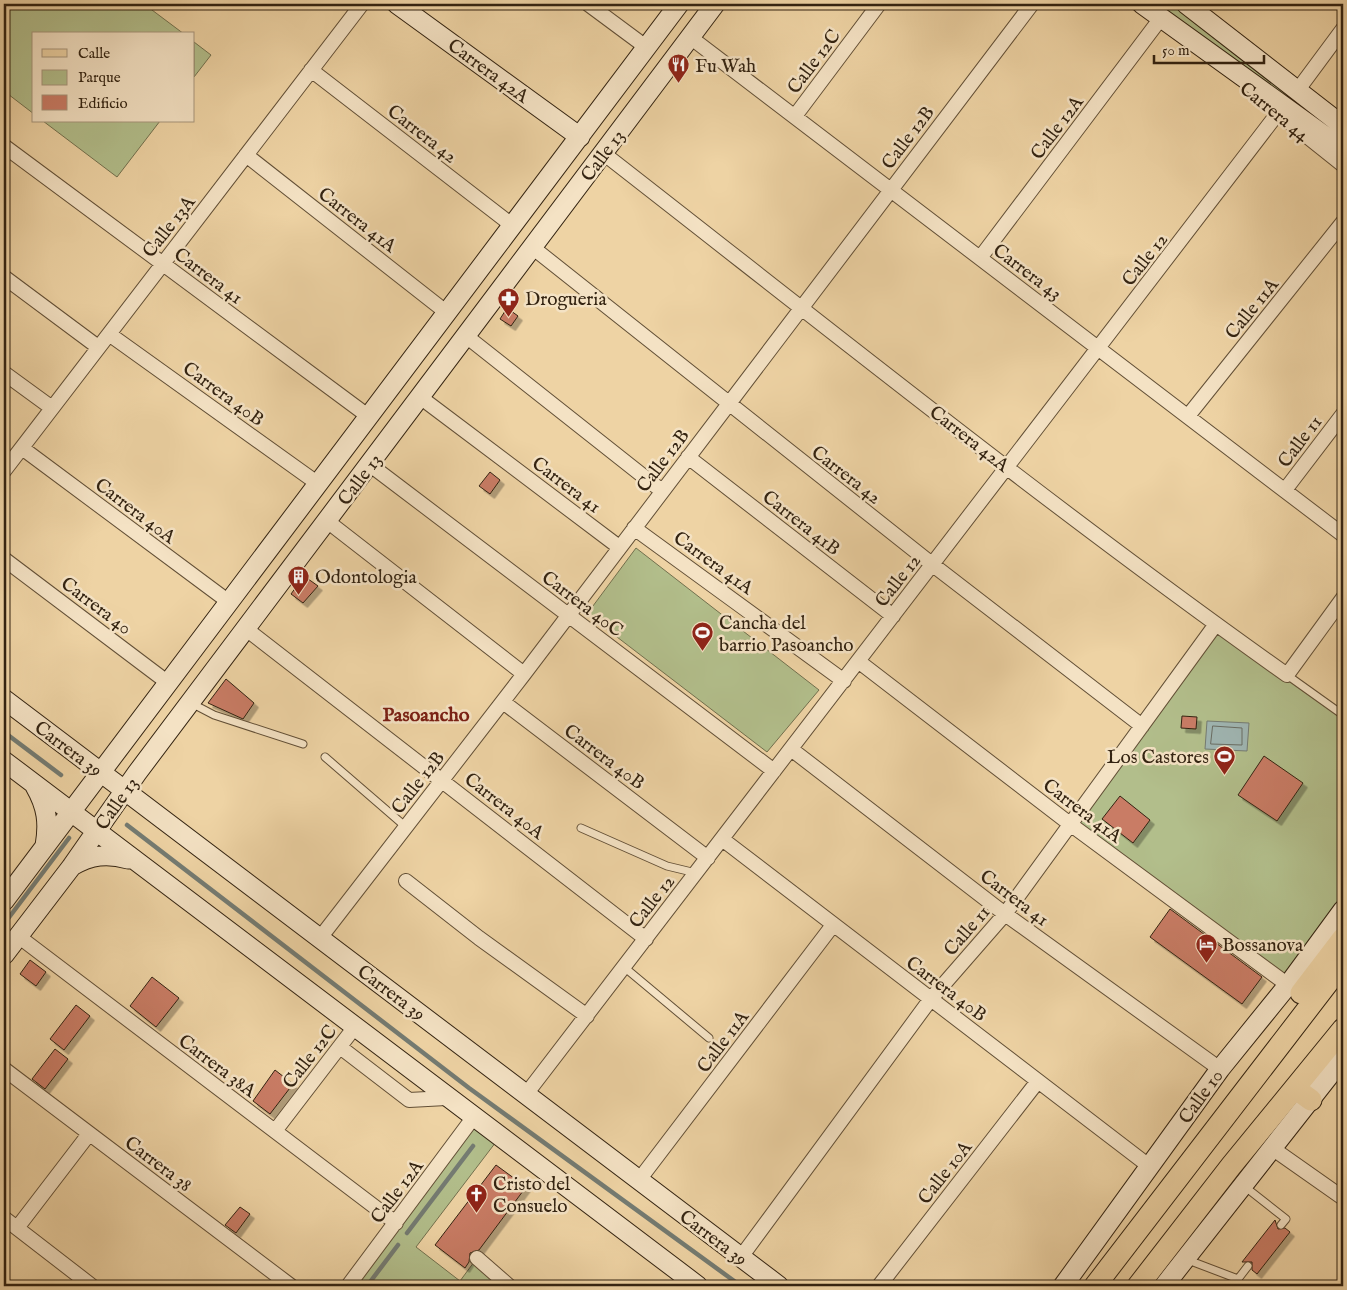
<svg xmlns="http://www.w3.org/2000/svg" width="1347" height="1290" font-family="'IM FELL English',serif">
	<defs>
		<filter id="shadow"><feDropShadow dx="4.5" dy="4.5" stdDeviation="0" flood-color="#0004"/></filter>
	</defs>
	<rect width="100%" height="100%" fill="#eed3a4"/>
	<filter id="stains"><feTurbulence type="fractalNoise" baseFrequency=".004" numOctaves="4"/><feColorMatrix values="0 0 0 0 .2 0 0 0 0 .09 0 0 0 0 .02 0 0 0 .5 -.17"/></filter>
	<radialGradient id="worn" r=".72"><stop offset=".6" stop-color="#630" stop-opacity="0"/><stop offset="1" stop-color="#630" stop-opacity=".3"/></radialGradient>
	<path fill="#b2be8b" stroke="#72704e" d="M4 4H144L184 34H34V114L4 91Z
		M1142 4H1186L1276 72 1289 100Z
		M194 42 211 55 194 77Z
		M43 121H160L117 177Z
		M636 548 819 690 767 752 587 614Z
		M1216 624 1343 716V910L1288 985 1070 824Z
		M473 1118 499 1138 416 1247 460 1281 477 1258 509 1286H348Z"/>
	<path fill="#9fb5b2" stroke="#747b72" d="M1207 721 1249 723 1247 751 1205 749Z"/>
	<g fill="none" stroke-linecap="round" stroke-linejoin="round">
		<path stroke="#696c62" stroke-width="1" d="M1213 726 1242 728V745L1211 744Z"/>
		<path stroke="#747b72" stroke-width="4.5" d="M4 732 61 775
			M127 825 469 1088 741 1286
			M4 924 69 838
			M407 1233 473 1146
			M367 1286 398 1245"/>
	</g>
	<path fill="#c97b65" stroke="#332311" filter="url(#shadow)" d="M507 308 518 316 511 326 500 319Z
		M490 472 500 480 490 494 479 486Z
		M304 576 318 586 303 603 291 594Z
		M226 679 254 703 243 719 208 703Z
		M1182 716 1197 717 1196 729 1181 728Z
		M1264 756 1303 783 1277 821 1238 795Z
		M1120 796 1150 820 1133 843 1102 819Z
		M1170 909 1262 977 1242 1004 1150 937Z
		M30 960 46 972 36 986 20 974Z
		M152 977 179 998 156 1027 130 1006Z
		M76 1005 90 1016 64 1050 50 1039Z
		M55 1049 68 1059 45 1089 32 1079Z
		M275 1070 293 1084 270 1114 253 1101Z
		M496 1165 526 1187 479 1250 470 1253 469 1262 465 1268 435 1245Z
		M240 1207 250 1214 236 1233 225 1225Z
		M1275 1220 1278 1229 1285 1228 1290 1232 1257 1274 1252 1270V1262H1242Z"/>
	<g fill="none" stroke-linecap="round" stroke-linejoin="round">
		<defs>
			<path id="lane" d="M1287 675 1343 715
				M191 703 214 715 303 744
				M325 757 406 827
				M581 828 667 866 696 873
				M624 967 709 1038
				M1244 1186 1286 1219 1281 1225
				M1188 1260 1238 1279 1248 1266"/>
			<path id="street" d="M588 4 646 47
				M690 37 1343 535
				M311 70 513 226
				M1300 87 1343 29
				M1274 110 1343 165
				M795 116 879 4
				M4 146 368 416
				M603 153C829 329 1053 509 1287 675L1343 598
				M246 155 446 312
				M532 247 933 565 1142 726
				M980 258 1161 18 1168 24
				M4 277 98 347
				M109 334 317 483
				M466 336 662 491
				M4 373 52 408
				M420 397 619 547
				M1188 416 1343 222
				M22 448 229 602
				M688 457 893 616
				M369 464 774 771
				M4 471 362 4
				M1285 490 1343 414
				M327 521 524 674
				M634 528 844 681
				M4 559 167 682
				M246 629 646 939
				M858 661 1070 824 1288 985
				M503 702 708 858
				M791 749 1005 914 1220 1069
				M722 839 1149 1166
				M406 881 479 938 587 1016
				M18 936 396 1223
				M320 938 524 674 1032 4
				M340 1047 409 1100 446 1098
				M4 1069 291 1286
				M527 1093 1278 113
				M275 1131 354 1028
				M1272 1148 1343 1198
				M639 1180 833 925
				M4 1218 92 1286
				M17 1228 89 1134
				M741 1257 930 1000 1005 914 1216 624
				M477 1258 509 1286
				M348 1286 473 1118
				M879 1286 1038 1081"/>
			<path id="secondary" d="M397 4 580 137
				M1142 4 1343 149
				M1186 4 1343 126
				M4 699 779 1286
				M4 761 698 1286
				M35 786C47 807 49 823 45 846
				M72 866C91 855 107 853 128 859
				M4 901 679 4
				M4 955 72 866 137 773 715 4
				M1063 1286 1220 1069 1288 985 1343 910
				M1164 1286 1343 1058"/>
			<path id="primary" d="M1301 993 1343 938
				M1296 1089 1311 1100
				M1095 1286 1343 963
				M1138 1286 1231 1166 1343 1029"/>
		</defs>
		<use href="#lane" stroke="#624f36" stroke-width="9"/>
		<use href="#street" stroke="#624f36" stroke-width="16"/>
		<use href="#secondary" stroke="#332311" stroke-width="21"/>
		<use href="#primary" stroke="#332311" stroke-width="23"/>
		<use href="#lane" stroke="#f4e2c4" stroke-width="7"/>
		<use href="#street" stroke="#f4e2c4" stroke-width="14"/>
		<use href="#secondary" stroke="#f4e2c4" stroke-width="19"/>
		<use href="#primary" stroke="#eed3a4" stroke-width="21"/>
	</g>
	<defs>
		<symbol id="restaurant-pin" viewBox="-11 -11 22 30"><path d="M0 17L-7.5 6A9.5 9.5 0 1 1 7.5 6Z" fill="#8f2418" stroke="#f4e2c4"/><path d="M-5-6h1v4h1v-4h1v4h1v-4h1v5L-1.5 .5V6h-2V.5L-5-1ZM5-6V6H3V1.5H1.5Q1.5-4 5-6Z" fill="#fff"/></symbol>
		<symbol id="pharmacy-pin" viewBox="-11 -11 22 30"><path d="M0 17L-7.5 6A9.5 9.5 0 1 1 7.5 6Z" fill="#8f2418" stroke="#f4e2c4"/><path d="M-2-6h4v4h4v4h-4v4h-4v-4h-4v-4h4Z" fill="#fff"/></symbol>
		<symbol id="building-pin" viewBox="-11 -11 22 30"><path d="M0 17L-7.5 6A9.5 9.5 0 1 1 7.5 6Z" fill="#8f2418" stroke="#f4e2c4"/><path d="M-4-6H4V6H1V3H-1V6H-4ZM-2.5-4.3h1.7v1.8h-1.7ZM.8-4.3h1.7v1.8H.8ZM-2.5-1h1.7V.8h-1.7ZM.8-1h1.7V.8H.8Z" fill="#fff"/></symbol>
		<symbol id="stadium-pin" viewBox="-11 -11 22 30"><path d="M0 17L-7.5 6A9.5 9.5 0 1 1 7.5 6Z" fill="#8f2418" stroke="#f4e2c4"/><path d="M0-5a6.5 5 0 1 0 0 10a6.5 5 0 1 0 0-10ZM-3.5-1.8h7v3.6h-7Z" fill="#fff"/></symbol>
		<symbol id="hotel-pin" viewBox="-11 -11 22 30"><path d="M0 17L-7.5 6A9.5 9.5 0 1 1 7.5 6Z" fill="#8f2418" stroke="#f4e2c4"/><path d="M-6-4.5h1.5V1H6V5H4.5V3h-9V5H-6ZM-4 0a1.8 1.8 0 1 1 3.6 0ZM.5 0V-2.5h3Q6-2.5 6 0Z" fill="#fff"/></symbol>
		<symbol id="church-pin" viewBox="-11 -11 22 30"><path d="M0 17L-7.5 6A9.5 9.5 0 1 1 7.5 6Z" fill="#8f2418" stroke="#f4e2c4"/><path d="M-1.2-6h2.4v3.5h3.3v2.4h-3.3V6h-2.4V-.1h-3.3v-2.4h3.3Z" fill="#fff"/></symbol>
	</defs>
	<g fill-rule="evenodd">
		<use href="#restaurant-pin" x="666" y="52" width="25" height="34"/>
		<use href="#pharmacy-pin" x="496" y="286" width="25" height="34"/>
		<use href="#building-pin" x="286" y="564" width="25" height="34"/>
		<use href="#stadium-pin" x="690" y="620" width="25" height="34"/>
		<use href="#stadium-pin" x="1212" y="744" width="25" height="34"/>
		<use href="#hotel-pin" x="1194" y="932" width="25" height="34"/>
		<use href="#church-pin" x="464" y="1182" width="25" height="34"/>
	</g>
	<g text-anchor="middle" stroke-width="5" stroke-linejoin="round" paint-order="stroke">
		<g font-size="19" fill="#332311" stroke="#f4e2c4">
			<text transform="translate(813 61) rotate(-53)" y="7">Calle 12C</text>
			<text transform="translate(489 70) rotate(36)" y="7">Carrera 42A</text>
			<text transform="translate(1275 111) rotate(39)" y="7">Carrera 44</text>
			<text transform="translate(1056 127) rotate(-53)" y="7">Calle 12A</text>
			<text transform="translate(423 133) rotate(38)" y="7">Carrera 42</text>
			<text transform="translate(907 137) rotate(-53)" y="7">Calle 12B</text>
			<text transform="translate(602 155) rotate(-53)" y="7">Calle 13</text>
			<text transform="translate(358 219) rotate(38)" y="7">Carrera 41A</text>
			<text transform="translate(168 226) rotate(-52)" y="7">Calle 13A</text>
			<text transform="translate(1144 259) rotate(-52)" y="7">Calle 12</text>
			<text transform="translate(1028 271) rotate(37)" y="7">Carrera 43</text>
			<text transform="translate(209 275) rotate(37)" y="7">Carrera 41</text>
			<text transform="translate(1251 308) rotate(-51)" y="7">Calle 11A</text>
			<text transform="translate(224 393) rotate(36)" y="7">Carrera 40B</text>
			<text transform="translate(970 438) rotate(38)" y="7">Carrera 42A</text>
			<text transform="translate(1299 441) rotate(-53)" y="7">Calle 11</text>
			<text transform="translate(662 460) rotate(-53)" y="7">Calle 12B</text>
			<text transform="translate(847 474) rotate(38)" y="7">Carrera 42</text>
			<text transform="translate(359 479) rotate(-53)" y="7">Calle 13</text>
			<text transform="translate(567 484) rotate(37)" y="7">Carrera 41</text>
			<text transform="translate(136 510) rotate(37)" y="7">Carrera 40A</text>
			<text transform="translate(802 522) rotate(38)" y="7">Carrera 41B</text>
			<text transform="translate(714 562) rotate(36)" y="7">Carrera 41A</text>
			<text transform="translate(897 580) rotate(-52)" y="7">Calle 12</text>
			<text transform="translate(583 603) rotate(37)" y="7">Carrera 40C</text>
			<text transform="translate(97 605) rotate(37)" y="7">Carrera 40</text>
			<text transform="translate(69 748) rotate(37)" y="7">Carrera 39</text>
			<text transform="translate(605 756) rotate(37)" y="7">Carrera 40B</text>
			<text transform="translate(417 782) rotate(-52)" y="7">Calle 12B</text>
			<text transform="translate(116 803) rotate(-55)" y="7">Calle 13</text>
			<text transform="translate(505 805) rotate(38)" y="7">Carrera 40A</text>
			<text transform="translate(1083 810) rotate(37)" y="7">Carrera 41A</text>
			<text transform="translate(1015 897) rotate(37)" y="7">Carrera 41</text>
			<text transform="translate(651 901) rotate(-52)" y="7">Calle 12</text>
			<text transform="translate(966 930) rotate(-49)" y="7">Calle 11</text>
			<text transform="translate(947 988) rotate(37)" y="7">Carrera 40B</text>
			<text transform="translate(392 992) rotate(37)" y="7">Carrera 39</text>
			<text transform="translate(722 1041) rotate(-53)" y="7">Calle 11A</text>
			<text transform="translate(309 1056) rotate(-52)" y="7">Calle 12C</text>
			<text transform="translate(218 1065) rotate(37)" y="7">Carrera 38A</text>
			<text transform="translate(1200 1096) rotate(-54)" y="7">Calle 10</text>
			<text transform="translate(159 1163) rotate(37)" y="7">Carrera 38</text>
			<text transform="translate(944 1172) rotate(-52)" y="7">Calle 10A</text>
			<text transform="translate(396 1191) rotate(-53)" y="7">Calle 12A</text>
			<text transform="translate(714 1237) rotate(37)" y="7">Carrera 39</text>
		</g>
		<g font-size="19" fill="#332311" stroke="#f4e2c4" text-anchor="start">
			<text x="695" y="72">Fu Wah</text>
			<text x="525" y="305">Drogueria</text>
			<text x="315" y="583">Odontologia</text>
			<text x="719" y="629">Cancha del<tspan x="719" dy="22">barrio Pasoancho</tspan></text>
			<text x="1209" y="763" text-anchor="end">Los Castores</text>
			<text x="1222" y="951">Bossanova</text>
			<text x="493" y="1190">Cristo del<tspan x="493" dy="22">Consuelo</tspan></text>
		</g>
		<g font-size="20" font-weight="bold" fill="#7a1f14" stroke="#f4e2c4">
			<text x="426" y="721">Pasoancho</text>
		</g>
	</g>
	<rect width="1347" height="1290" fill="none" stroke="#eed3a4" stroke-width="20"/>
	<rect x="5" y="5" width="1337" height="1280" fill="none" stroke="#332311" stroke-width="2.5"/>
	<rect x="10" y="10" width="1327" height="1270" fill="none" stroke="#332311"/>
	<rect x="32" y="32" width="162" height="90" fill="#f4e2c4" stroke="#a7967c"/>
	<rect x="42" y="49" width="25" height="8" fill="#eed3a4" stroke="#a7967c"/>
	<text x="78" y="58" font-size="15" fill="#332311">Calle</text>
	<rect x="42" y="70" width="25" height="15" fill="#b2be8b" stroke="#a7967c"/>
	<text x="78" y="82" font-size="15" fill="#332311">Parque</text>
	<rect x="42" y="95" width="25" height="15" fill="#c97b65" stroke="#a7967c"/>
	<text x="78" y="108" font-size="15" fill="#332311">Edificio</text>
	<path d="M1154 55v8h110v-8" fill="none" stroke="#332311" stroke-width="2.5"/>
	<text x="1162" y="55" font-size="15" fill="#332311" stroke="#f4e2c4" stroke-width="4" paint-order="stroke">50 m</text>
	<rect width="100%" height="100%" filter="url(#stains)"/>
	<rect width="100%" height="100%" fill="url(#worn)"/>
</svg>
